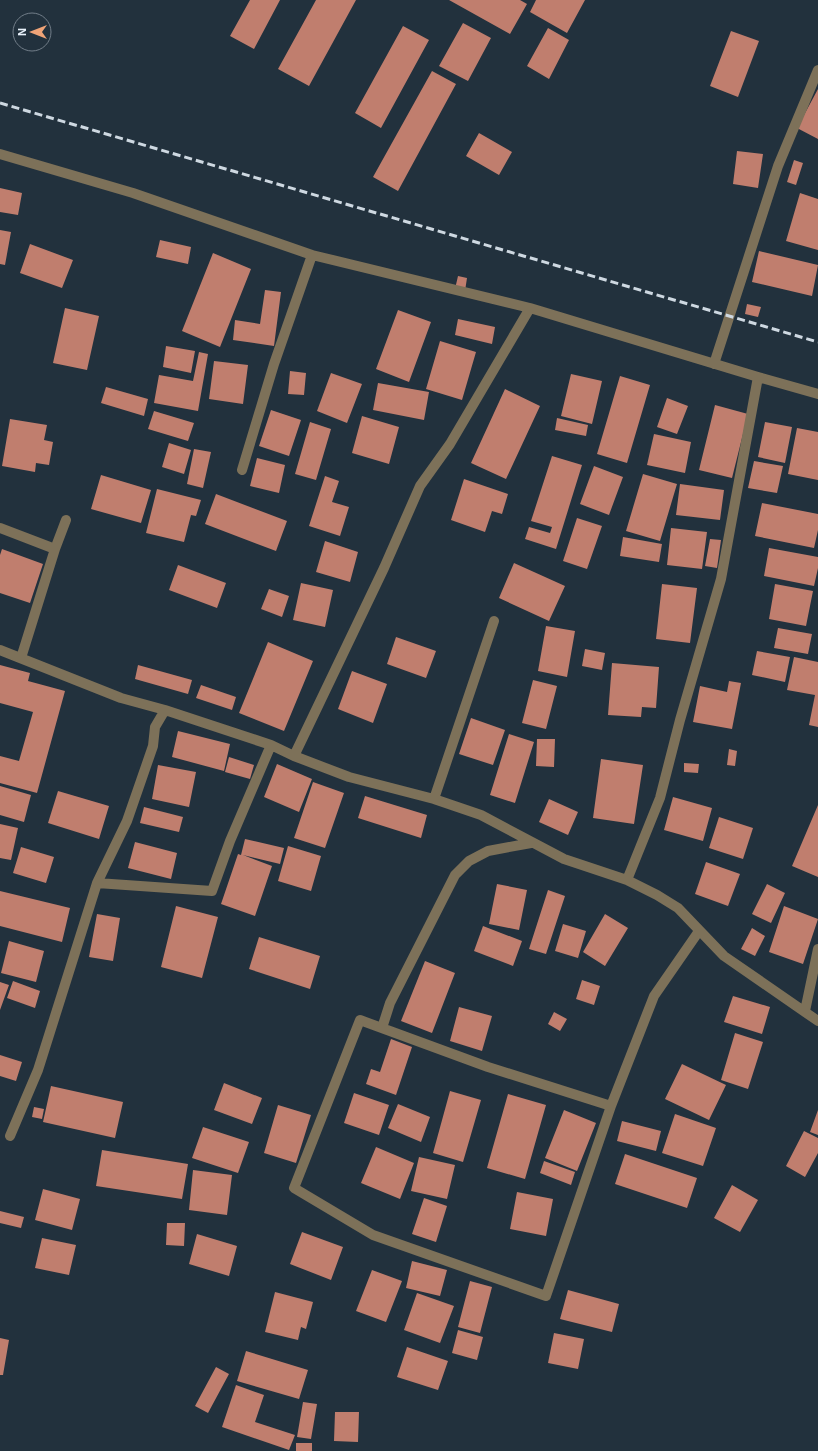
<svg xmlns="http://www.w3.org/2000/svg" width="818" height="1451" font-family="Helvetica,sans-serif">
	<rect width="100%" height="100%" fill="#22313d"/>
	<path fill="#c07e6e" d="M250 0H280L254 49 230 36Z
		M316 0H356L309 86 278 69Z
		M449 0H520L527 4 510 34Z
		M536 0H585L567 33 530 12Z
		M463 23 491 38 468 81 439 66Z
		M403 26 429 40 381 128 355 113Z
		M548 28 569 40 549 79 527 66Z
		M731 31 759 41 738 97 710 86Z
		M432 71 456 84 398 191 373 177Z
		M818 89V139L797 128Z
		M479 133 512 152 499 175 466 156Z
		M737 151 763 154 758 188 733 184Z
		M794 160 803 163 796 185 787 182Z
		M0 188 22 193 18 215 0 212Z
		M800 193 818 199V250L786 241Z
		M0 230 11 232 5 265 0 264Z
		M160 240 191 247 188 264 156 257Z
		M30 244 73 260 62 288 20 273Z
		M759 251 818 265 812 296 752 282Z
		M213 253 251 269 220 347 182 331Z
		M458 276 467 278 465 291 455 289Z
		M265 290 281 292 274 346 233 340 235 320 260 324Z
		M747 304 761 307 758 317 745 314Z
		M65 308 99 316 87 370 53 363Z
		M398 310 431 322 409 382 376 369Z
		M458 319 495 327 492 344 455 335Z
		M440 341 476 352 462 400 426 389Z
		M166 346 195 351 191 373 163 367Z
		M199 352 208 354 198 411 154 403 159 375 193 381Z
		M214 361 248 365 243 404 209 399Z
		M290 371 306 373 304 395 288 394Z
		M331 373 362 384 347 423 317 411Z
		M571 374 602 381 592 424 561 416Z
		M620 376 650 385 627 463 597 454Z
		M378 383 429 392 424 420 373 410Z
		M106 387 148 399 144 416 101 403Z
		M505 389 540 406 506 479 471 463Z
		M667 398 688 406 677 434 657 427Z
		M715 405 748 414 732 478 699 470Z
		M271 410 301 420 289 456 259 446Z
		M154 411 194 423 188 441 148 429Z
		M362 416 399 427 389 464 352 453Z
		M557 418 588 425 586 436 555 430Z
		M10 419 47 425 44 440 53 442 49 465 36 463 35 472 2 466Z
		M310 422 331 429 316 480 295 474Z
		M765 422 792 427 785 463 758 457Z
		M797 428 818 432V480L788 474Z
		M654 434 691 442 685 473 647 465Z
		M169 443 191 450 184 474 162 467Z
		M194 449 211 452 203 488 187 484Z
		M552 456 582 465 556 549 525 539 529 527 550 533 552 527 531 521Z
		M257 458 285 465 279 493 250 486Z
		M754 461 783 466 777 493 748 488Z
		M594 466 623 477 609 515 580 504Z
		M643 474 677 484 660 541 626 531Z
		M101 475 151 490 141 523 91 509Z
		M325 476 339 481 332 502 349 507 340 536 309 526Z
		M464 479 508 494 502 514 492 511 485 532 451 520Z
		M680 484 724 490 720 520 676 515Z
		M157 489 201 500 196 516 191 515 184 542 146 533Z
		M216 494 287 521 276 551 205 524Z
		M762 503 818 514V530L814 548 755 536Z
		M577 518 602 526 587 569 563 561Z
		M671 528 707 532 702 569 667 565Z
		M623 537 662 544 659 562 620 556Z
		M710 539 721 540 717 568 705 566Z
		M325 541 358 552 350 582 316 572Z
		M769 548 818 557V568L814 586 764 576Z
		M2 549 43 564 30 603 0 593V555Z
		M514 563 565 586 549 621 499 598Z
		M178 565 226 583 217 608 169 590Z
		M301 583 333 590 325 627 293 620Z
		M662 584 697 588 690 643 656 639Z
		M775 584 813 591 806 626 769 619Z
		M269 589 289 596 282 617 261 609Z
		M546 626 575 631 567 677 538 671Z
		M778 628 812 634 808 654 774 648Z
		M396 637 436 651 426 678 387 664Z
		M268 642 313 661 284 731 239 713Z
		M585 649 605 653 602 670 582 666Z
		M757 651 790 657 785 682 752 675Z
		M794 657 818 662V727L809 725 815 695 787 690Z
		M612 663 659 667 656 708 642 707 641 717 608 715Z
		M0 665 30 673 28 681 65 691 37 793 0 783V756L19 761 33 712 0 703Z
		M138 665 192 680 188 694 135 679Z
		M352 671 387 684 373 723 338 709Z
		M533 680 557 686 546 729 522 723Z
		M729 681 741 683 732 729 693 722 700 686 727 692Z
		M201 685 236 697 232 710 196 698Z
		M471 718 505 730 493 765 459 754Z
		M178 731 230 744 224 771 172 757Z
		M509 734 534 742 515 803 490 795Z
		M537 739H555L554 767 536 766Z
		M729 749 737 751 735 766 727 765Z
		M229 757 254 765 250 779 225 772Z
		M601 759 643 765 634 824 593 818Z
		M684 763 699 764 698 773 684 772Z
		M277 764 312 779 299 812 264 797Z
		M158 765 196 772 189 807 152 799Z
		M313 782 344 793 325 848 294 838Z
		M0 786 31 795 24 822 0 815Z
		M58 791 109 806 99 839 48 823Z
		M365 796 427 815 421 838 358 818Z
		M673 797 712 808 703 841 664 830Z
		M549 799 578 812 568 835 539 822Z
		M818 805V877L792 866Z
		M144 807 183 817 179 832 140 823Z
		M719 817 753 828 743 859 709 848Z
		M0 824 18 828 11 860 0 858Z
		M245 839 284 848 280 864 243 855 272 866 255 916 221 904 238 854 241 855Z
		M135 842 177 853 171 879 128 868Z
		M288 846 321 856 311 891 278 881Z
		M21 847 54 857 46 883 13 873Z
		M706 862 740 874 728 906 695 894Z
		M497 884 527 890 519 930 489 924Z
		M767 884 785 893 771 923 752 914Z
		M548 890 565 896 546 954 529 949Z
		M0 891 70 908 62 942 0 926Z
		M176 906 218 917 202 978 161 967Z
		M784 906 818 919 803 964 769 952Z
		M97 914 120 918 113 961 89 957Z
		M605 914 628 928 605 966 583 952Z
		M563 924 586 931 578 958 555 951Z
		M483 926 522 941 513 966 474 951Z
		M752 928 765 936 755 956 741 949Z
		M259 937 320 956 310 989 249 969Z
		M9 941 44 951 36 982 1 973Z
		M425 961 455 973 432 1033 401 1021Z
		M582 980 600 986 594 1005 576 999Z
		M13 981 40 991 35 1008 7 998Z
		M0 982 9 985 0 1010Z
		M733 996 770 1007 762 1034 724 1022Z
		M459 1007 492 1016 482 1051 450 1041Z
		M554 1012 567 1019 560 1031 548 1024Z
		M735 1033 763 1042 748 1089 721 1080Z
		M391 1039 412 1047 396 1095 366 1084 371 1069 380 1072Z
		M0 1055 22 1062 16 1081 0 1076Z
		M682 1064 726 1085 709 1120 665 1099Z
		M224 1083 262 1098 252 1124 214 1110Z
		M51 1086 123 1102 115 1138 43 1122Z
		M450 1091 481 1100 463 1162 433 1153Z
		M354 1093 389 1105 379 1135 344 1123Z
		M508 1094 546 1105 525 1179 487 1168Z
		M398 1104 430 1117 421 1142 388 1128Z
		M278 1105 311 1115 296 1163 264 1153Z
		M34 1107 44 1109 42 1119 32 1117Z
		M564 1110 596 1123 577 1171 545 1158Z
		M818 1110V1135L810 1132Z
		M675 1114 716 1128 703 1166 662 1153Z
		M622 1121 661 1131 656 1151 617 1141Z
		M203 1127 249 1142 238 1173 192 1158Z
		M804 1131 818 1138V1153L805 1177 786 1166Z
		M376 1147 414 1163 400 1199 361 1183Z
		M102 1150 188 1164 182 1199 96 1186Z
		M625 1154 697 1178 687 1208 615 1184Z
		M419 1157 455 1165 447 1199 411 1191Z
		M544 1161 575 1172 571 1185 540 1173Z
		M193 1170 232 1175 227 1215 189 1210Z
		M732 1185 758 1200 740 1232 714 1218Z
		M43 1189 80 1199 72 1230 35 1220Z
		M517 1192 553 1199 546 1236 510 1229Z
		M424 1198 447 1206 436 1242 412 1234Z
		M0 1211 24 1217 21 1228 0 1223Z
		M167 1223H185L184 1246 166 1245Z
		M302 1232 343 1247 331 1280 290 1264Z
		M197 1234 237 1246 229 1276 189 1264Z
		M42 1238 76 1245 69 1275 35 1268Z
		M412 1261 447 1270 440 1296 406 1288Z
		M372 1270 402 1281 386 1322 356 1311Z
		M470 1281 492 1287 480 1333 458 1327Z
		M568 1290 619 1304 612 1332 560 1319Z
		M275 1292 313 1302 306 1329 301 1327 298 1340 265 1332Z
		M417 1293 454 1306 440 1343 404 1330Z
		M458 1330 483 1337 477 1360 452 1353Z
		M554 1333 584 1339 578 1369 548 1363Z
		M0 1338 9 1340 3 1375H0Z
		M407 1347 448 1361 438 1390 397 1377Z
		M246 1351 308 1370 299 1399 237 1381Z
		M216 1367 229 1374 208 1413 195 1406Z
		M236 1385 264 1395 255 1422 295 1435 289 1450 222 1427Z
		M303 1402 317 1404 311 1439 297 1437Z
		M335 1412H359L358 1442 334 1441Z
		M296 1443H312V1451H296Z"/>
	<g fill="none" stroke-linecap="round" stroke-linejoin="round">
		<path stroke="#7d7159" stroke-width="10" d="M0 154 133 193 312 255 530 308 758 377 818 394
			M714 364 778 166 818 70
			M242 470 274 364 312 255
			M0 528 55 549
			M0 650 121 698 165 710 271 745 294 756 349 777 434 799 481 815 564 859 627 880 657 895 678 908 724 956 818 1021
			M21 658 55 549 66 520
			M294 756 384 568 420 486 450 444 530 308
			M434 799 494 621
			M627 880 660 798 680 720 721 579 758 377
			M97 883 212 891 230 841 271 745
			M805 1011 818 949
			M382 1028 390 1003 455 875 469 861 488 851 531 843
			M611 1106 488 1067 360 1020 294 1188 373 1235 546 1296 611 1106 654 996 699 931
			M10 1136 38 1070 97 883 127 821 153 746 155 727 165 710"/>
		<path stroke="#ced8e1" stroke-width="3" stroke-dasharray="8 4" stroke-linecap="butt" d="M0 103 818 342"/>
	</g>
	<g transform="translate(32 32) rotate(270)"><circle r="19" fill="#22313d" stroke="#727e89"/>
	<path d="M0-3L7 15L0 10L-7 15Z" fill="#efa377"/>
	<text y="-6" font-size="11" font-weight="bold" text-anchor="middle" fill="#e9f2fb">N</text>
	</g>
</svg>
